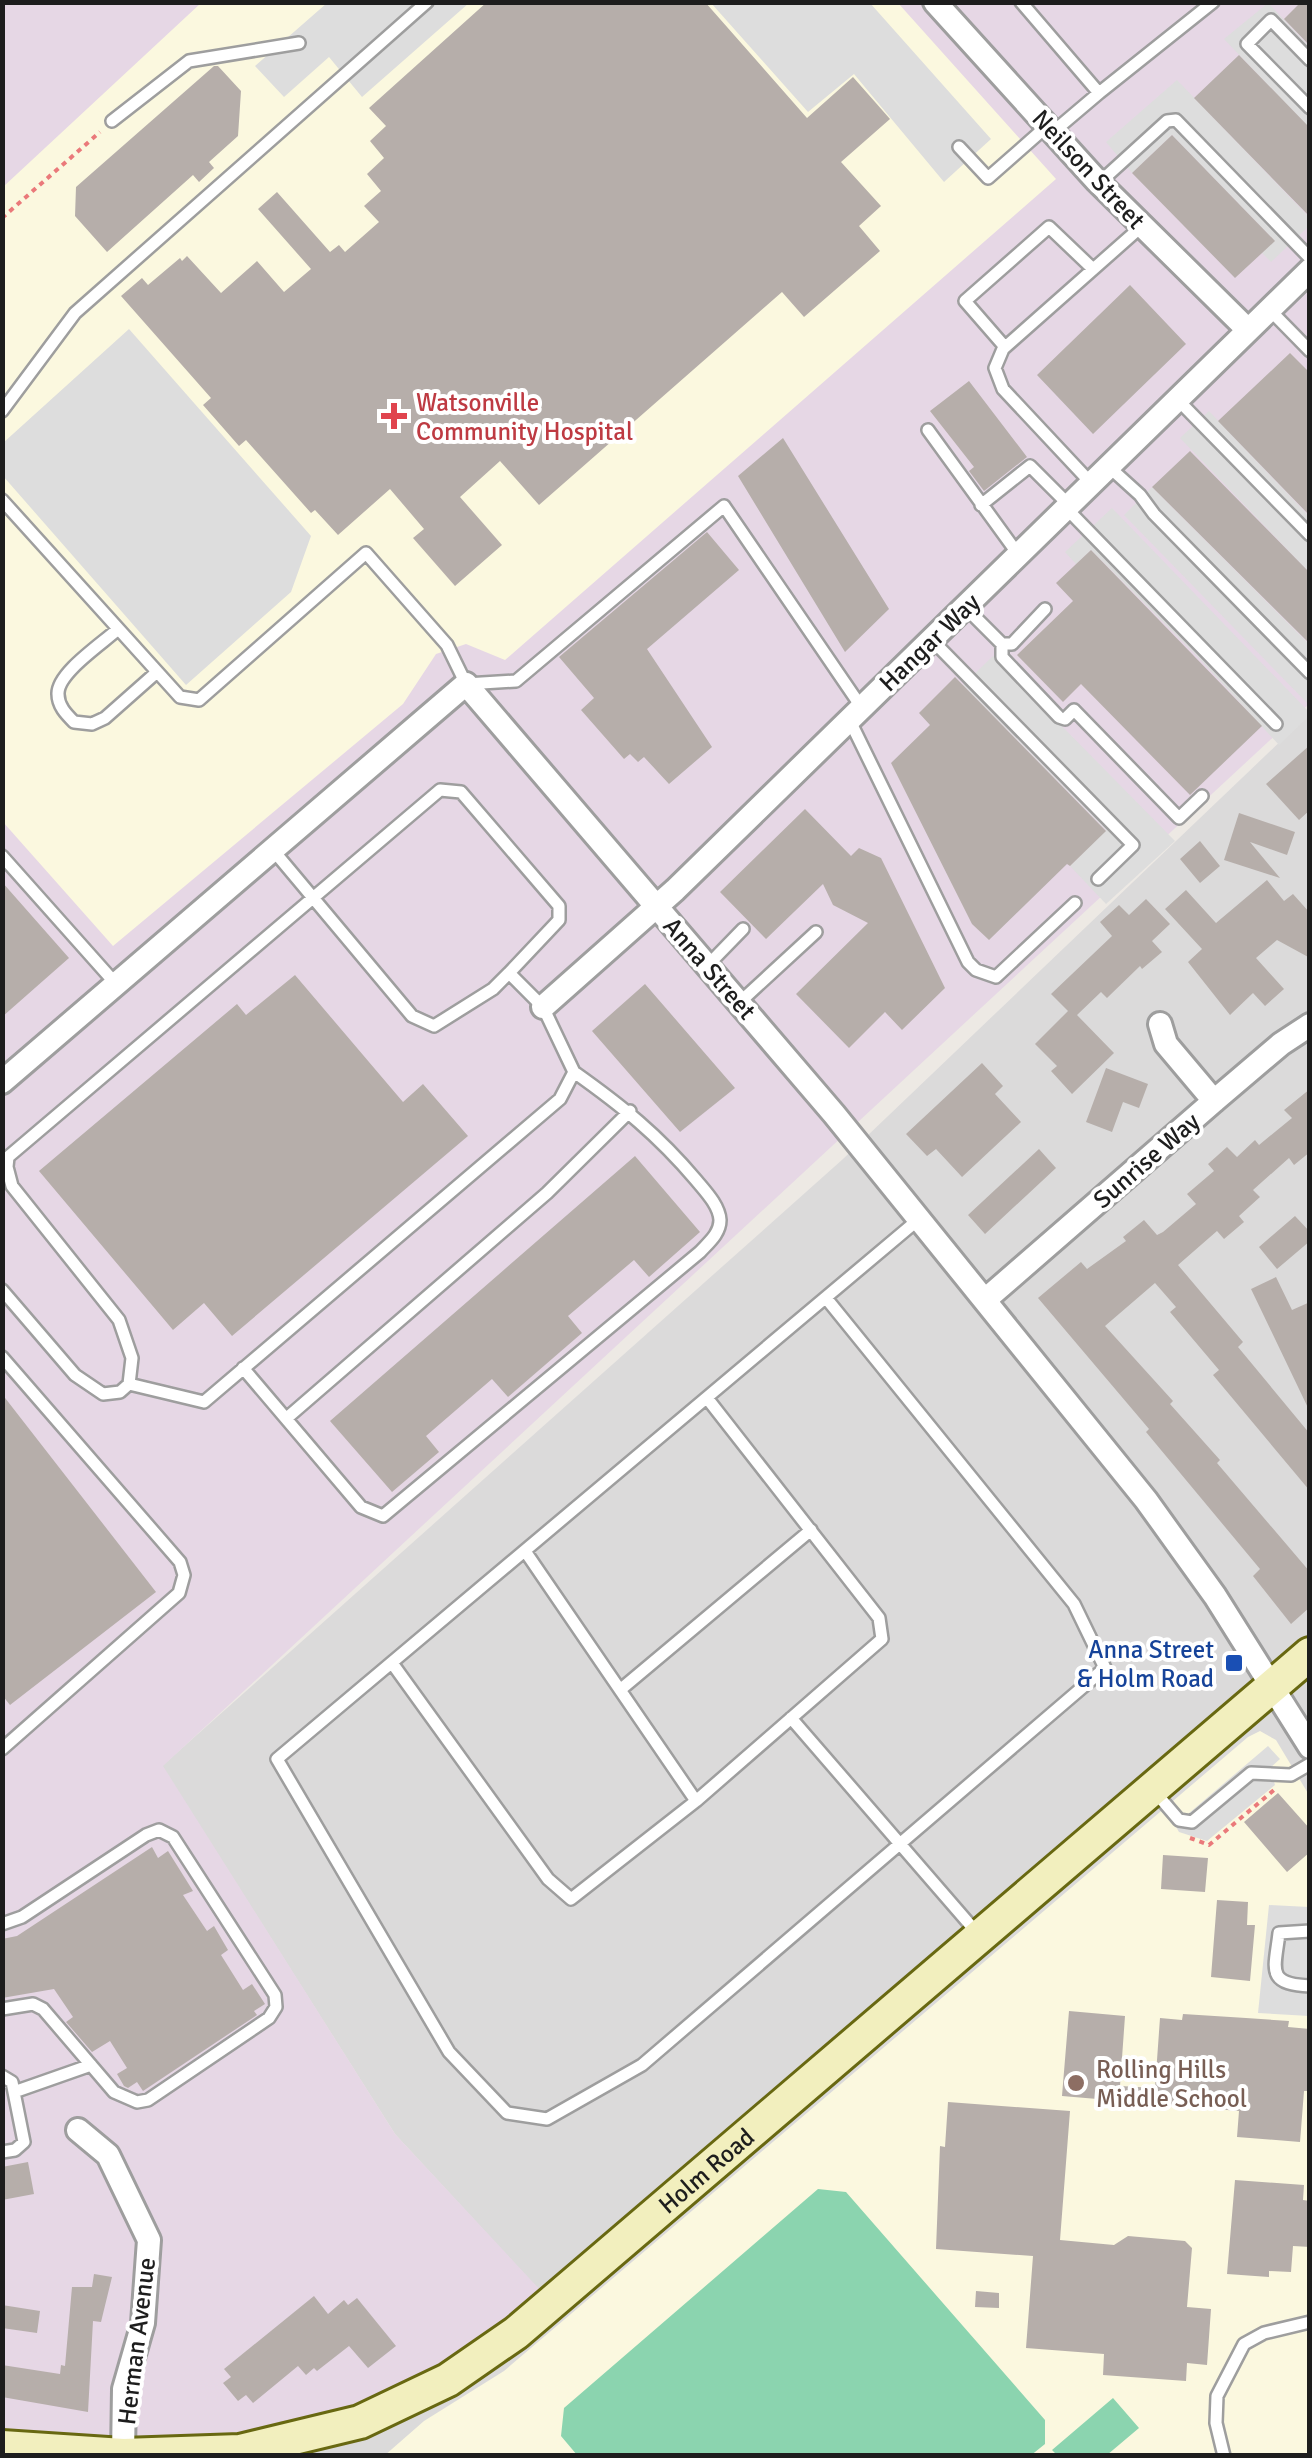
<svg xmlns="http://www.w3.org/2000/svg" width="1312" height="2458" font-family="Signika,sans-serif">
	<rect width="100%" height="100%" fill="#ede9e4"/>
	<path fill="#dbdada" d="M1309 714V2455L3 2456 542 2293 395 2134 162 1766 843 1159Z"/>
	<path fill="#e6d7e5" d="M3 3H1309V704L163 1766 395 2134 543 2293 442 2375 257 2441 3 2451Z"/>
	<path fill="#fbf8df" d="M201 3H898L1056 179 505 660 466 644 436 654 403 704 113 946 3 822V187Z
		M1260 1731 1276 1740 1309 1795V2455L384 2456 424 2421 504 2371 1248 1737Z"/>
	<path fill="#8bd4af" d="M818 2189 846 2192 1045 2420V2444L1030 2456 577 2455 561 2436 564 2408Z
		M1113 2398 1139 2428 1107 2455H1057L1052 2450Z"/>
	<path fill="#ddd" d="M327 3H469L362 97 329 57 284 97 255 66Z
		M711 3H870L991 139 944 182 854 74 808 112Z
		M1268 3 1309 46V128L1224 39Z
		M1177 80 1309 217V226L1271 262 1262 253 1274 240 1172 135 1132 173 1106 142Z
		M129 329 311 536 291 592 186 685 3 476V443Z
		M1209 411 1309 516V572L1180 438Z
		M1152 487 1309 644V705L1124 515Z
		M1112 508 1309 712V716L1279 745 1196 655 1091 550 1076 564 1065 552Z
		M993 656 1175 841 1106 904 1070 866 1106 830 963 685Z
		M1268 1746 1280 1759 1270 1768 1275 1785 1207 1841 1179 1832 1175 1825Z
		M1269 1905 1309 1907V2016L1258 2013Z"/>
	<path fill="#b6aeaa" d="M487 2H705L807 118 853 77 890 119 841 162 881 206 859 226 880 251 804 317 782 292 539 505 500 461 460 497 502 545 455 586 413 538 424 529 390 489 338 535 315 510 311 513 246 440 239 446 203 405 211 398 121 296 142 278 148 285 180 258 182 261 187 256 221 293 257 261 284 292 311 269 258 209 277 192 330 252 339 245 345 252 379 222 364 206 381 191 367 174 384 158 370 141 386 126 369 108Z
		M1301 2H1310V46L1284 19Z
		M1239 55 1310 128V217L1194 98Z
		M214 66H218L241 91 238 136 209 162 214 168 199 182 193 175 107 252 75 216 76 187Z
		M1172 135 1275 241 1235 278 1132 173Z
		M1130 285 1186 344 1093 434 1037 375Z
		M1290 353 1310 373V516L1218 421Z
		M969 381 1027 457 984 491 969 471 974 467 930 411Z
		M783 438 889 609 845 652 738 476Z
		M1190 451 1310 573V644L1152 487Z
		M707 532 739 570 647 649 712 747 669 784 644 757 638 762 630 754 624 759 581 710 594 698 559 657Z
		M1091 550 1262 726 1190 795 1081 684 1063 702 1017 655 1073 601 1056 583Z
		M955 677 1106 831 1070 866 1067 864 989 940 972 924 891 763 930 725 919 713Z
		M1310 745V810L1299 820 1266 784Z
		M805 809 851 856 859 848 881 858 945 988 902 1030 885 1012 849 1048 796 994 868 923 833 905 823 884 766 939 720 892Z
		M1239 813 1295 832 1287 855 1250 842 1280 878 1224 860Z
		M1200 841 1220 866 1200 883 1180 859Z
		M1267 880 1284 901 1293 894 1310 913V958L1277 940 1256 958 1284 989 1265 1006 1253 993 1230 1015 1188 962 1202 949 1165 909 1186 890 1216 923Z
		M2 882 69 958 2 1017Z
		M1146 899 1170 924 1152 941 1162 952 1142 969 1140 966 1107 998 1101 992 1077 1015 1114 1053 1072 1094 1051 1071 1057 1066 1035 1044 1068 1011 1051 994 1112 936 1100 922 1119 905 1129 915Z
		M295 975 403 1102 423 1084 468 1136 232 1336 204 1303 173 1330 39 1171 237 1004 246 1015Z
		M645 984 735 1088 680 1132 592 1031Z
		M982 1063 1003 1086 995 1094 1021 1122 962 1177 936 1149 927 1156 906 1134Z
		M1106 1068 1148 1084 1139 1108 1123 1102 1112 1132 1086 1122Z
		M1310 1089V1152L1294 1165 1289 1158 1253 1190 1260 1197 1239 1216 1244 1222 1224 1239 1217 1231 1178 1265 1243 1342 1238 1347 1310 1434V1491L1213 1375 1219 1370 1170 1312 1176 1307 1155 1283 1105 1326 1173 1401 1170 1404 1220 1460 1217 1463 1310 1572V1607L1291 1624 1253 1576 1260 1569 1146 1432 1149 1429 1038 1298 1081 1262 1087 1269 1126 1241 1123 1237 1144 1220 1157 1235 1163 1232 1196 1204 1187 1194 1214 1171 1208 1164 1227 1147 1237 1157 1255 1140 1259 1145 1292 1118 1284 1110Z
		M1039 1149 1056 1168 985 1234 968 1215Z
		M635 1156 700 1232 649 1277 634 1260 568 1316 582 1333 508 1397 492 1379 426 1436 439 1452 392 1492 330 1421Z
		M1295 1216 1310 1232V1241L1277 1269 1259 1247Z
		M1276 1277 1292 1310 1310 1302V1412L1251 1289Z
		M2 1394 156 1592 10 1705 2 1695Z
		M1278 1793 1310 1829V1852L1287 1872 1244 1822Z
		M152 1847 158 1858 168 1851 193 1891 183 1895 207 1931 214 1926 228 1950 221 1955 243 1990 252 1984 265 2004 254 2011 257 2015 143 2091 137 2082 128 2088 124 2086 117 2074 127 2068 110 2041 92 2052 66 2022 73 2017 54 1989 2 1998V1939L17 1936Z
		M1163 1855 1208 1858 1205 1892 1161 1889Z
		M1217 1900 1248 1902 1247 1925H1255L1250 1981 1211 1977Z
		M1069 2011 1125 2016 1120 2086 1155 2088 1160 2018 1182 2020 1183 2014 1246 2018 1289 2021 1288 2027 1310 2029V2091H1304L1300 2142 1237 2137 1239 2111 1062 2096Z
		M948 2102 1070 2111 1060 2240 1114 2245 1128 2236 1185 2241 1192 2248 1187 2307 1211 2309 1207 2365 1187 2363 1186 2381 1103 2375 1104 2354 1026 2348 1033 2256 936 2249 940 2146 945 2147Z
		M28 2162 34 2194 2 2200V2167Z
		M1235 2180 1304 2185 1303 2200 1310 2201V2247L1293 2246 1291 2272 1269 2271V2277L1227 2274Z
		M94 2274 112 2277 101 2322 93 2321 88 2412 2 2397V2365L60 2374 61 2365 65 2366 72 2287H92Z
		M976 2291 999 2293V2308L975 2307Z
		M314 2296 328 2314 344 2300 348 2305 357 2298 396 2346 368 2368 349 2346 317 2371 314 2368 306 2375 298 2366 253 2403 246 2395 238 2401 223 2383 231 2377 224 2369Z
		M2 2305 40 2311 37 2333 2 2328Z"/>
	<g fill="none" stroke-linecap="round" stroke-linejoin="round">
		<defs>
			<path id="lane" d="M1021 2 1099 93 1213 2
				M1310 60 1271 20 1247 44 1310 108
				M112 121 189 61 299 43
				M1053 132 1099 93
				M959 147 988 178 1047 126
				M1099 183 1167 121 1176 120 1310 258
				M1269 309 1310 351
				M1005 347 965 301 1049 227 1093 269
				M1177 399 1310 535
				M2 411 75 313 427 2
				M928 430 1018 554
				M1108 466 1140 495 1154 514 1310 673
				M1091 483 1003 389 995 368 1003 349 1142 226
				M2 500 180 697 199 700 366 553 447 645 466 684 516 681 724 506 862 708
				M981 505 1030 466 1069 505
				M1066 508 1276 724
				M965 607 1002 644H1012L1045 609
				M118 629C103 643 57 673 58 694 58 706 66 714 74 722L92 724 105 718 157 672
				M931 639 1133 845 1098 879
				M1002 644V657L1059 717 1065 719 1074 710 1179 818 1202 796
				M849 719 968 962 976 970 996 977 1075 903
				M2 856 116 984
				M708 965 743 929
				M740 1002 816 932
				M2 1290 75 1375 103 1394 120 1392 129 1384 132 1358 119 1320 12 1186 7 1167 8 1157 440 790 461 792 559 906V920L509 973
				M826 1298 1074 1604 1105 1668 642 2065 547 2119 507 2113 449 2052 277 1759 919 1219
				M2 1357 180 1562 184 1575 179 1593 2 1749
				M243 1368 361 1507 383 1516 700 1252C708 1243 720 1234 720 1220 719 1205 705 1191 696 1180 658 1135 622 1106 574 1072
				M129 1384 204 1402 560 1099 574 1072 543 1007 509 973 493 989 434 1026 412 1016 273 850
				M288 1417 547 1193 630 1111
				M525 1551 696 1801
				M392 1663 548 1879 571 1899 696 1801 882 1639 879 1618 707 1398
				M620 1690 811 1530
				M791 1718 978 1934
				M1155 1792 1179 1820 1192 1822 1251 1773 1291 1775 1310 1764
				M2 1924 22 1917 146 1835 159 1830 173 1837 275 1995 276 2007 269 2018 148 2100 137 2102 114 2092 43 2009 33 2004 2 2009
				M1310 1931 1279 1933C1275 1969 1265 1984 1310 1986
				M2 2076 12 2082 24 2142 15 2150 2 2152
				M14 2092 91 2065
				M1224 2456 1216 2423 1217 2396 1244 2344 1264 2333 1310 2322"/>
			<path id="street" d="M935 2 1097 181 1248 330
				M543 1007 675 890 1310 270
				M1160 1024 1166 1044 1214 1101
				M2 1082 466 684 834 1114 1146 1500 1215 1596 1310 1747
				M985 1300 1214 1101 1281 1044 1310 1025
				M78 2130 108 2155 149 2240 143 2323 124 2389 123 2456"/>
			<g id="secondary">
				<path id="s1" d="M2 2447 123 2455 240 2451 360 2422 448 2380 516 2333 1310 1654"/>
			</g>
		</defs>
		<use href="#lane" stroke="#9e9e9e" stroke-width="16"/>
		<use href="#street" stroke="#9e9e9e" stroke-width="28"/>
		<use href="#secondary" stroke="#686811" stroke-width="38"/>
		<path stroke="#ea797a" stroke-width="4" stroke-dasharray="5 5" stroke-linecap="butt" d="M2 218 100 132
			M1190 1838 1209 1845 1274 1790"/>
		<use href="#lane" stroke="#fff" stroke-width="11"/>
		<use href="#street" stroke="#fff" stroke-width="22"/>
		<use href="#secondary" stroke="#f2efbe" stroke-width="32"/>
	</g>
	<path fill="#e0444e" stroke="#fff" stroke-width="4" d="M389 401h10v10h10v10h-10v10h-10v-10h-10v-10h10z"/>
	<rect fill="#1a4fb4" stroke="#fff" stroke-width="4" x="1224" y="1653" width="20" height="20" rx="5"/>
	<circle fill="#8d6e63" stroke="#fff" stroke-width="4" cx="1076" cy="2083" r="10"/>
	<g text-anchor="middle" stroke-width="8" stroke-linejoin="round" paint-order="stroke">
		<g font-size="25" fill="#1d1d1d" stroke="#fff">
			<text transform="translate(1089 169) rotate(47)" y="9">Neilson Street</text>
			<text transform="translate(929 642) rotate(-44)" y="9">Hangar Way</text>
			<text transform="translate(710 968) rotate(49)" y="9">Anna Street</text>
			<text transform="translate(1146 1160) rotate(-41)" y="9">Sunrise Way</text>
			<text dy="9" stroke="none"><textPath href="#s1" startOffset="792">Holm Road</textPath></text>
			<text transform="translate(136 2341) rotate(-83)" y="9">Herman Avenue</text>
		</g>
		<g font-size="25" fill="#be3a42" stroke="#fff" text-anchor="start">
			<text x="416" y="411">Watsonville<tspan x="416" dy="29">Community Hospital</tspan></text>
		</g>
		<g font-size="25" fill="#164399" stroke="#fff" text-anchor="end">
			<text x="1214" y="1658">Anna Street<tspan x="1214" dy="29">&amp; Holm Road</tspan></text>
		</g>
		<g font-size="25" fill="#785e54" stroke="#fff" text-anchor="start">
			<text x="1096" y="2078">Rolling Hills<tspan x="1096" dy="29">Middle School</tspan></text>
		</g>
	</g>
	<rect width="1312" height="2458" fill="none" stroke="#1d1d1d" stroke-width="10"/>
</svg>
